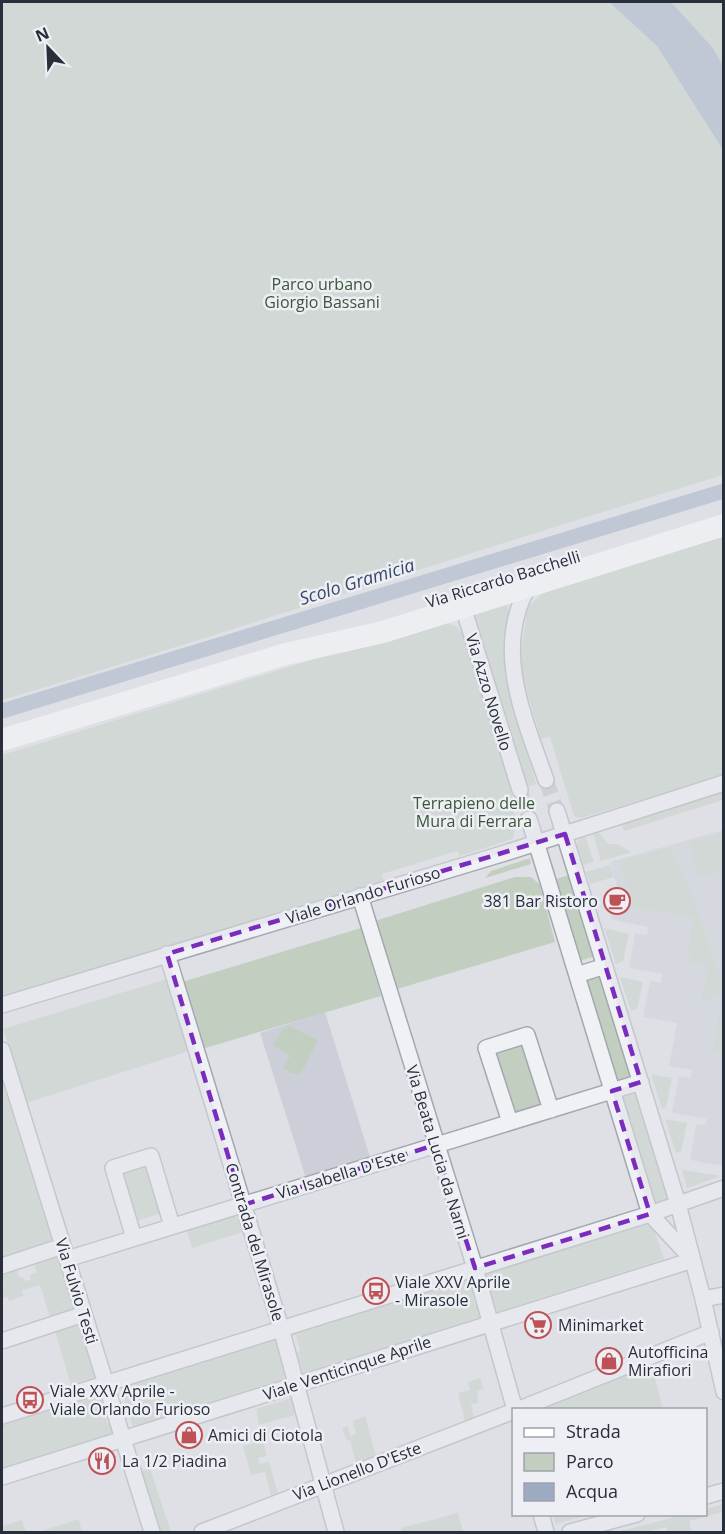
<svg xmlns="http://www.w3.org/2000/svg" width="725" height="1534" font-family="'Open Sans',sans-serif">
	<rect width="100%" height="100%" fill="#dee0e6"/>
	<path fill="#cccfd7" d="M723 830V1166L690 1160 696 1124 705 1125 707 1119 672 1113 679 1076 690 1078 692 1070 669 1066 677 1023 643 1017 650 981 661 983 662 974 629 968 635 933 647 935 648 927 612 920 605 897 619 893 610 862Z
		M325 1012 370 1157 306 1178 260 1033Z"/>
	<path fill="#c2cfc0" d="M2 2H609L657 46 723 150V475C482 548 243 628 2 700Z
		M671 2H723V66L713 48Z
		M723 535V775L581 818 574 816 550 737 541 739 521 672V654L527 609 539 596 557 587Z
		M507 603 509 612 505 676 536 784 528 786 475 616V612Z
		M432 623C447 623 457 622 464 637 475 669 529 817 512 839L460 856 457 851 382 874 383 880 2 997V755Z
		M723 792V800L624 831 622 824Z
		M598 831 608 844H617L632 852 601 861 593 833Z
		M723 833V869L698 877 689 843Z
		M585 836 594 862 583 865 576 845 580 838Z
		M670 847 690 889 723 984V992L701 1003 708 966 691 963 692 956 687 955 693 917 634 908 619 862Z
		M530 858 531 864 485 878 491 871Z
		M610 865 614 877 590 884 586 872Z
		M569 875 593 957 578 961 553 880Z
		M515 877H531L540 885 555 942 397 989 375 921Z
		M361 928 381 996 202 1049 182 982Z
		M604 928 629 934 623 961 616 964Z
		M599 975 632 1078 616 1083 583 980Z
		M620 977 643 982 637 1009 631 1011Z
		M167 979 189 1051 26 1103 3 1029Z
		M719 1013 723 1014V1060L719 1059 720 1052 713 1050Z
		M290 1026 318 1040 301 1074 291 1073 283 1068 290 1056 273 1045 283 1029Z
		M523 1043 543 1104 514 1113 495 1052Z
		M651 1074 672 1078 666 1107 662 1109Z
		M2 1081 53 1244 2 1260Z
		M636 1092 670 1201 653 1206 619 1097Z
		M665 1119 687 1123 681 1152 676 1153Z
		M146 1164 162 1213 137 1221 122 1172Z
		M682 1170 721 1176 687 1188Z
		M227 1214 239 1218 243 1232 192 1248 186 1227Z
		M651 1220 664 1259 494 1313 482 1273Z
		M57 1255 74 1309 50 1317 40 1285 22 1290 23 1296 9 1301 8 1297 2 1298V1286L4 1285 2 1272 16 1267 19 1277H23L25 1281 31 1280 30 1275 37 1272 33 1262Z
		M470 1277 475 1306H478L481 1317 303 1373 297 1352 300 1351 296 1335 292 1336 291 1333Z
		M78 1324 95 1377 71 1385 55 1331Z
		M277 1337 289 1377 133 1427 120 1386Z
		M651 1364 663 1409 532 1410Z
		M480 1378 484 1389 477 1391 478 1403 471 1404 474 1418 465 1421 458 1393 470 1390 468 1382Z
		M102 1392 105 1401 101 1403 107 1423H111L114 1433 2 1468V1424Z
		M291 1398 295 1415 259 1425 256 1409Z
		M365 1416 376 1456 356 1464 350 1440 347 1441 342 1428 347 1426 351 1436 356 1434 353 1421Z
		M263 1441 267 1456 258 1458 260 1464 269 1462 278 1494 271 1496 265 1472 251 1475 243 1446Z
		M150 1468 171 1532H159L140 1471Z
		M723 1504V1512L689 1521 692 1532H668L666 1527 647 1532H616L683 1515 706 1514V1509Z
		M458 1513 463 1532H402L401 1528Z
		M553 1514H590V1515L555 1524Z
		M79 1519 82 1532H39Z
		M22 1520 26 1532H3L2 1526Z"/>
	<path fill="#9dabc2" d="M609 2H671L713 48 723 66V150L657 46Z"/>
	<g fill="none" stroke-linecap="round" stroke-linejoin="round">
		<path stroke="#9dabc2" stroke-width="15" d="M2 711 724 491"/>
		<path stroke="#babcc4" stroke-width="15" stroke-dasharray="15 8" stroke-linecap="butt" d="M546 780 557 811
			M520 790 529 819"/>
		<defs>
			<path id="street" d="M529 586C492 648 525 720 546 780
				M463 607 520 790
				M557 811 678 1204 703 1299 724 1392
				M529 819 650 1214 691 1258
				M360 896 475 1268 515 1410
				M167 954 281 1328 336 1532
				M577 975 605 966
				M2 1005 505 853 724 783
				M2 1050 152 1532
				M510 1122 486 1048 527 1035 551 1110
				M134 1238 113 1168 151 1156 172 1226
				M67 1259 641 1082
				M2 1266 63 1246
				M703 1299 724 1295
				M2 1341 84 1314
				M517 1410 711 1332
				M2 1416 650 1214 724 1188
				M2 1477 693 1260
				M706 1496 724 1491
				M541 1514 546 1532
				M202 1532 514 1411
				M570 1532 637 1514"/>
		</defs>
		<use href="#street" stroke="#a4a7af" stroke-width="18"/>
		<use href="#street" stroke="#f0f1f5" stroke-width="15"/>
		<path stroke="#fff" stroke-width="22" d="M2 740 286 654 383 632 724 525"/>
	</g>
	<path d="M0 0H725V1534H0ZM565 834 641 1082 612 1091 650 1214 475 1268 435 1145 243 1205 167 954Z" fill="#dee0e6" fill-opacity=".55" fill-rule="evenodd"/>
	<path fill="none" stroke="#7b2cbf" stroke-width="4.5" stroke-dasharray="12 8" stroke-linejoin="round" d="M565 834 641 1082 612 1091 650 1214 475 1268 435 1145 243 1205 167 954Z"/>
	<defs>
		<symbol id="cafe-ring" viewBox="-11 -11 22 22"><circle r="9.5" fill="#edeff4" stroke="#bd5156" stroke-width="1.5"/><path d="M-5.5-4.5H6V0H3Q3 3.5 0 3.5H-2.5Q-5.5 3.5-5.5 0ZM3-3.2v2h1.7v-2ZM-6 4.5H4V6H-6Z" fill="#bd5156"/></symbol>
		<symbol id="bus-ring" viewBox="-11 -11 22 22"><circle r="9.5" fill="#edeff4" stroke="#bd5156" stroke-width="1.5"/><path d="M-5-6H5V4H4V6H2V4H-2V6H-4V4H-5ZM-3.5-4V0h7V-4ZM-3.5 1.2v1.5H-2V1.2ZM2 1.2v1.5H3.5V1.2Z" fill="#bd5156"/></symbol>
		<symbol id="supermarket-ring" viewBox="-11 -11 22 22"><circle r="9.5" fill="#edeff4" stroke="#bd5156" stroke-width="1.5"/><path d="M-6-5.5h2.5l.6 2H6L4.5 2H-2.5L-4.4-4H-6ZM-1.5 3.2a1.3 1.3 0 1 0 .1 0ZM3 3.2a1.3 1.3 0 1 0 .1 0Z" fill="#bd5156"/></symbol>
		<symbol id="shop-ring" viewBox="-11 -11 22 22"><circle r="9.5" fill="#edeff4" stroke="#bd5156" stroke-width="1.5"/><path d="M-5-2.5h2.3a2.7 3.5 0 0 1 5.4 0H5L5.5 6h-11ZM-1.5-2.5h3a1.5 2.3 0 0 0-3 0Z" fill="#bd5156"/></symbol>
		<symbol id="restaurant-ring" viewBox="-11 -11 22 22"><circle r="9.5" fill="#edeff4" stroke="#bd5156" stroke-width="1.5"/><path d="M-5-6h1v4h1v-4h1v4h1v-4h1v5L-1.5 .5V6h-2V.5L-5-1ZM5-6V6H3V1.5H1.5Q1.5-4 5-6Z" fill="#bd5156"/></symbol>
	</defs>
	<g fill-rule="evenodd">
		<use href="#cafe-ring" x="602" y="886" width="30" height="30"/>
		<use href="#bus-ring" x="361" y="1276" width="30" height="30"/>
		<use href="#supermarket-ring" x="523" y="1310" width="30" height="30"/>
		<use href="#shop-ring" x="594" y="1346" width="30" height="30"/>
		<use href="#bus-ring" x="15" y="1385" width="30" height="30"/>
		<use href="#shop-ring" x="174" y="1420" width="30" height="30"/>
		<use href="#restaurant-ring" x="87" y="1446" width="30" height="30"/>
	</g>
	<g text-anchor="middle" stroke-width="5" stroke-linejoin="round" paint-order="stroke">
		<g font-size="16" fill="#3b5538" stroke="#edeff4">
			<text x="322" y="290">Parco urbano<tspan x="322" dy="18">Giorgio Bassani</tspan></text>
			<text x="474" y="809">Terrapieno delle<tspan x="474" dy="18">Mura di Ferrara</tspan></text>
		</g>
		<g font-size="16" fill="#292e3b" stroke="#edeff4">
			<text transform="translate(503 579) rotate(-17)" y="6">Via Riccardo Bacchelli</text>
			<text transform="translate(489 692) rotate(73)" y="6">Via Azzo Novello</text>
			<text transform="translate(363 895) rotate(-17)" y="6">Viale Orlando Furioso</text>
			<text transform="translate(438 1152) rotate(73)" y="6">Via Beata Lucia da Narni</text>
			<text transform="translate(341 1174) rotate(-17)" y="6">Via Isabella D'Este</text>
			<text transform="translate(255 1242) rotate(73)" y="6">Contrada del Mirasole</text>
			<text transform="translate(77 1291) rotate(73)" y="6">Via Fulvio Testi</text>
			<text transform="translate(347 1368) rotate(-18)" y="6">Viale Venticinque Aprile</text>
			<text transform="translate(357 1471) rotate(-21)" y="6">Via Lionello D'Este</text>
		</g>
		<g font-size="16" fill="#292e3b" stroke="#edeff4" text-anchor="start">
			<text x="598" y="907" text-anchor="end">381 Bar Ristoro</text>
			<text x="395" y="1288">Viale XXV Aprile<tspan x="395" dy="18">- Mirasole</tspan></text>
			<text x="558" y="1331">Minimarket</text>
			<text x="628" y="1358">Autofficina<tspan x="628" dy="18">Mirafiori</tspan></text>
			<text x="50" y="1397">Viale XXV Aprile -<tspan x="50" dy="18">Viale Orlando Furioso</tspan></text>
			<text x="208" y="1441">Amici di Ciotola</text>
			<text x="122" y="1467">La 1/2 Piadina</text>
		</g>
		<g font-size="18" font-style="italic" fill="#38496a" stroke="#edeff4">
			<text transform="translate(357 582) rotate(-17)" y="6">Scolo Gramicia</text>
		</g>
	</g>
	<rect width="725" height="1534" fill="none" stroke="#292e3b" stroke-width="6"/>
	<rect x="512" y="1408" width="195" height="108" fill="#edeff4" stroke="#9fa2aa" stroke-width="1.5"/>
	<rect x="524" y="1428" width="30" height="9" fill="#ffffff" stroke="#9fa2aa" stroke-width="1.5"/>
	<text x="566" y="1438" font-size="18" fill="#292e3b">Strada</text>
	<rect x="524" y="1453" width="30" height="18" fill="#c2cfc0" stroke="#9fa2aa" stroke-width="1.5"/>
	<text x="566" y="1468" font-size="18" fill="#292e3b">Parco</text>
	<rect x="524" y="1483" width="30" height="18" fill="#9dabc2" stroke="#9fa2aa" stroke-width="1.5"/>
	<text x="566" y="1498" font-size="18" fill="#292e3b">Acqua</text>
	<g transform="translate(48 48) rotate(337)" stroke="#edeff4" stroke-width="4.5" paint-order="stroke">
	<path d="M0-4.5L10 22L0 15L-10 22Z" fill="#292e3b"/>
	<text y="-9" font-size="16" font-weight="bold" text-anchor="middle" fill="#292e3b">N</text>
	</g>
</svg>
